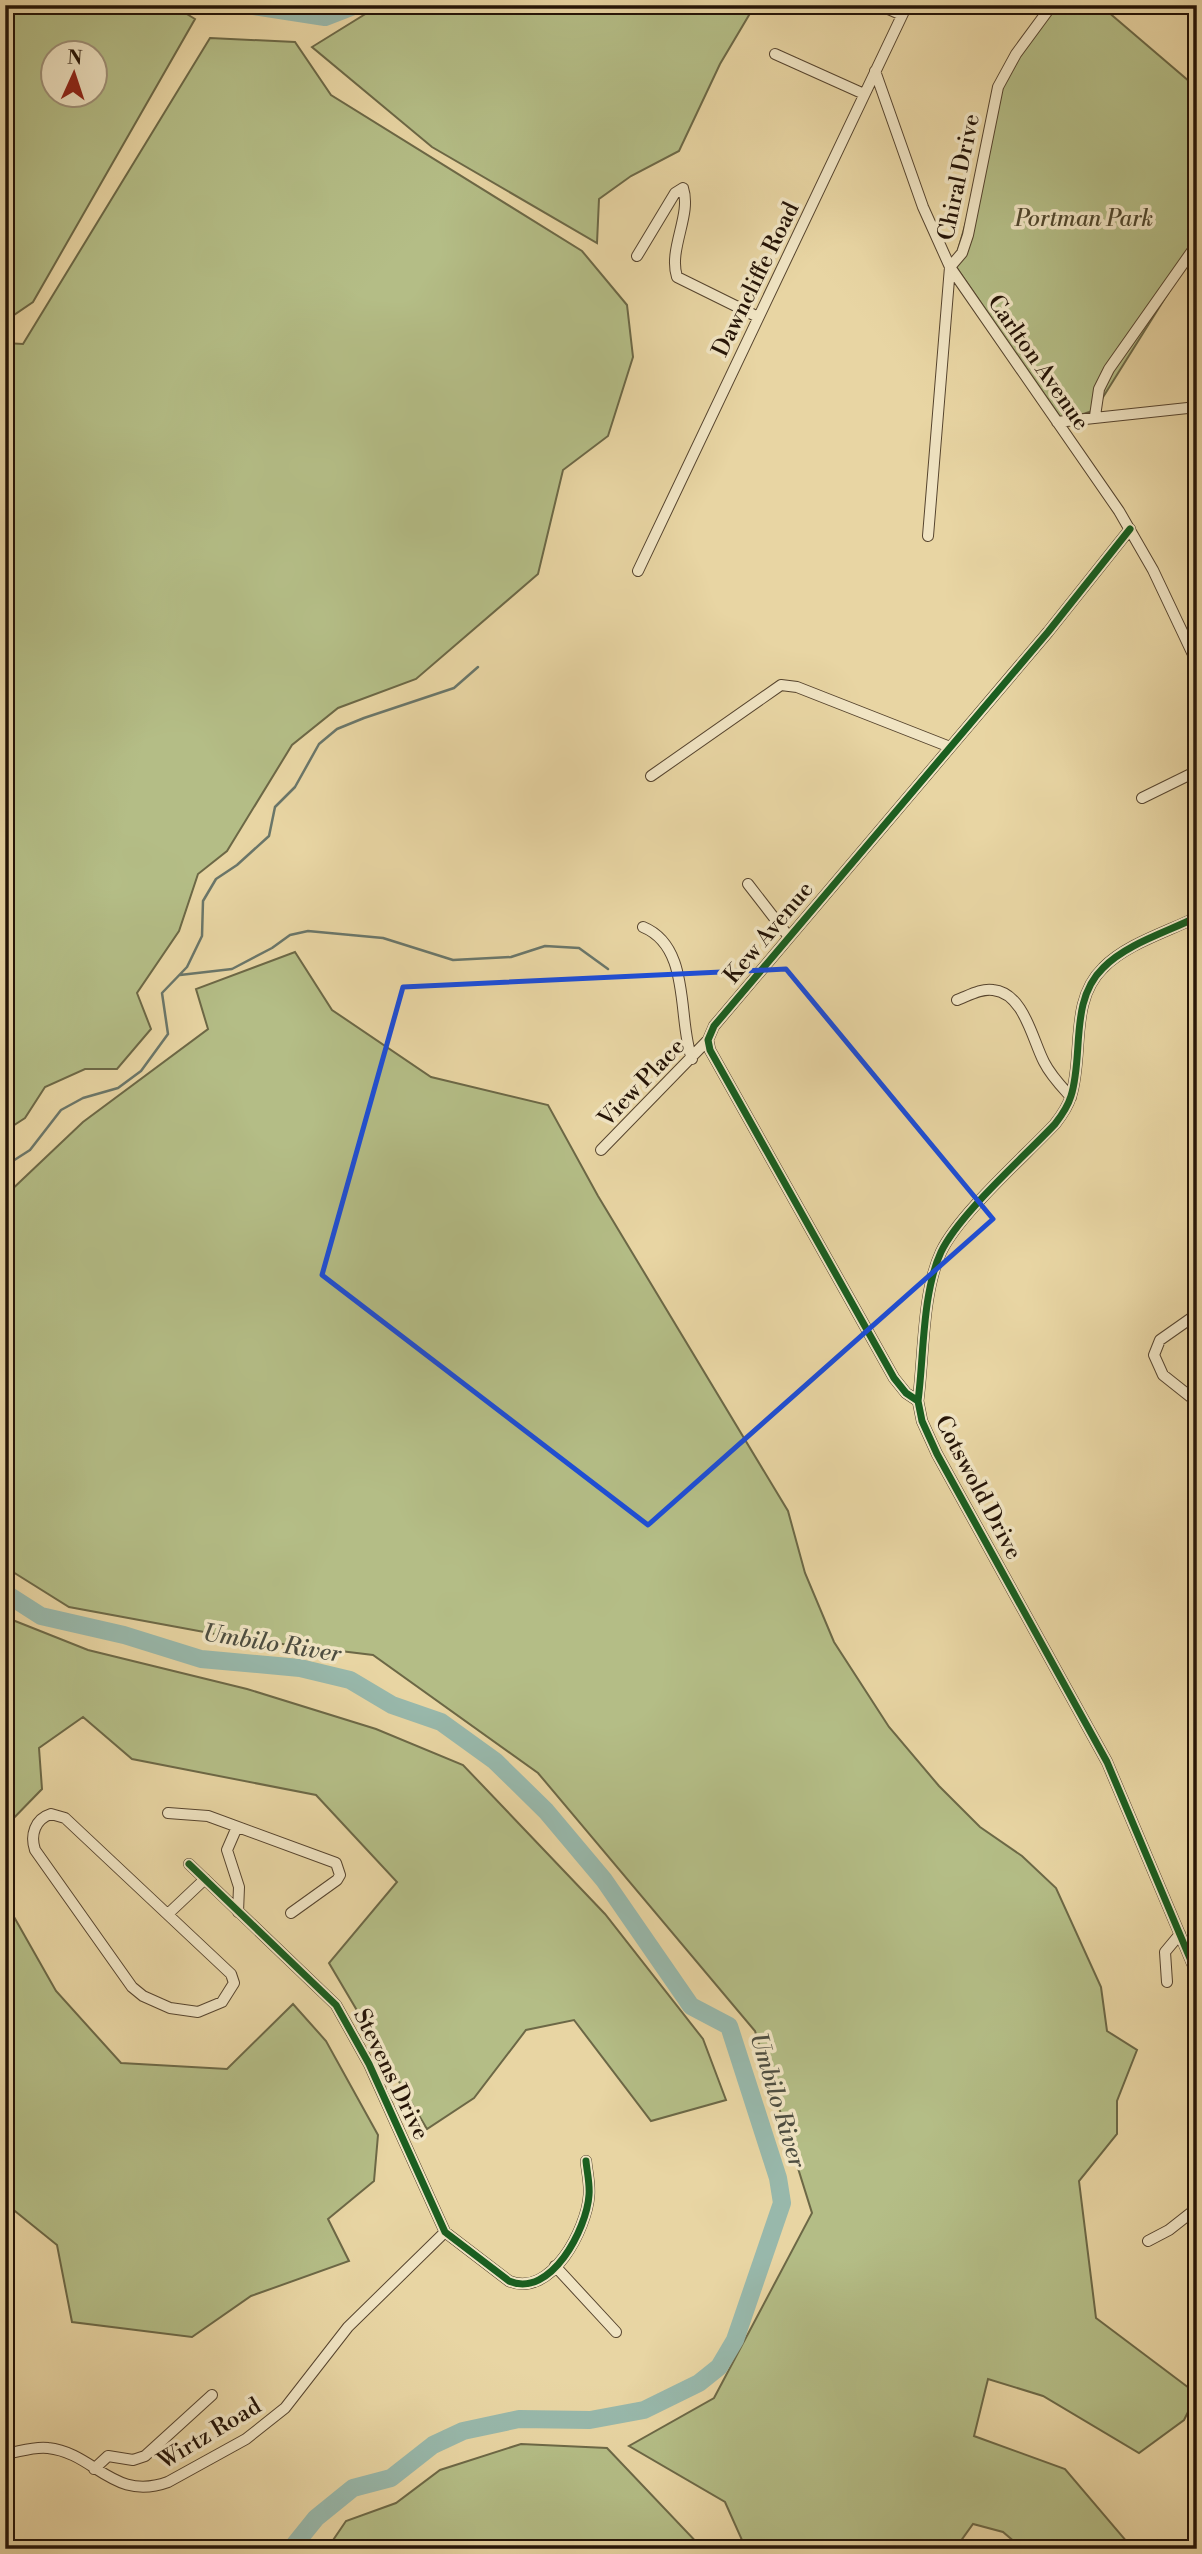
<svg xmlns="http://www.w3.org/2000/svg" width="1202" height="2554" font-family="'Libre Bodoni',serif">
	<rect width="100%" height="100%" fill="#e8d5a3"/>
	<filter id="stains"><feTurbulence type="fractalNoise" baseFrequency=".00286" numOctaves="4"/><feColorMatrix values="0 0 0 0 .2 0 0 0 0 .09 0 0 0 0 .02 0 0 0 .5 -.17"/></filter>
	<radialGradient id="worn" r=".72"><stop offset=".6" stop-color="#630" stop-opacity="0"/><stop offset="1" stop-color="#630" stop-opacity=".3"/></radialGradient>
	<path fill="#b4bd86" stroke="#6c6846" stroke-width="2" fill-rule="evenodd" d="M5 5H172L195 19 33 302 5 321ZM94 52V94H52V52Z
		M380 5H755L720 64 679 151 631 176 599 199 597 243 432 147 312 47Z
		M1055 5H1100L1197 88V247L1095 410 1063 421 954 264 976 187 998 87Z
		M210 38 295 42 331 95 582 251 627 305 633 357 608 436 563 470 538 574 416 679 338 708 292 745 227 851 198 874 179 931 137 993 151 1029 117 1069H85L45 1087 25 1118 5 1131V343L23 344Z
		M295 952 332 1010 431 1077 548 1105 598 1196 788 1511 805 1573 834 1642 889 1727 939 1786 980 1827 1022 1856 1056 1888 1101 1987 1107 2031 1137 2050 1117 2101V2134L1079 2181 1096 2318 1197 2394 1184 2420 1139 2453 1043 2396 988 2379 974 2436 1065 2469 1133 2549H1023L1003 2532 973 2524 955 2549H746L725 2502 629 2446 714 2398 812 2213 755 2031 538 1773 373 1655 242 1639 69 1607 5 1567V1196L83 1122 208 1029 196 989Z
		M5 1617 88 1650 247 1689 376 1729 463 1765 605 1914 703 2039 726 2100 651 2121 574 2020 526 2030 474 2098 427 2129 329 1963 397 1882 316 1795 132 1759 83 1717 39 1748 42 1789 5 1827Z
		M5 1901 56 1991 121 2063 227 2069 293 2004 326 2041 378 2135 374 2181 328 2219 349 2261 251 2296 192 2337 72 2322 57 2245 5 2203Z
		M521 2444 607 2448 703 2549H327L346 2521 396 2503 440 2470Z"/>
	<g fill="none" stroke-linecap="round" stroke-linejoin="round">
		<path stroke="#6a7669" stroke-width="2.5" d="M180 975 232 969 272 948 290 935 308 931 383 938 453 960 511 957 545 946 579 948 608 969
			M5 1166 30 1150 61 1110 83 1098 118 1088 141 1071 168 1034 162 993 187 967 202 936 203 901 216 879 237 865 269 836 275 807 295 787 319 744 337 729 364 718 454 688 478 667"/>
		<path stroke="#98b8ab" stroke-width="18" d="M246 5 325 17 356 5
			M5 1593 41 1616 124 1635 201 1659 300 1668 350 1680 392 1705 441 1722 495 1761 546 1811 604 1880 691 2006 729 2026 778 2178 782 2203 735 2340 719 2367 699 2383 644 2410 590 2420 519 2419 463 2431 433 2445 391 2478 353 2488 316 2518 291 2549"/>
		<defs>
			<path id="minor" d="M879 5 902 15
				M775 54 864 94
				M875 71 923 207 950 267 1119 511 1153 570 1197 663
				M637 256 675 193 683 188C692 215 668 249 677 277L758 317
				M1095 416 1099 389 1109 369 1197 244
				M1057 422 1197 407
				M928 536 950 267 962 253 968 235 998 87 1016 54 1052 5
				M638 571 907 5
				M651 776 781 685 797 687 950 747
				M1142 798 1197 771
				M748 884 789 937
				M1197 917C1167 932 1126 944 1103 968 1069 1001 1084 1055 1071 1096 1068 1106 1062 1115 1055 1124 1024 1157 959 1214 941 1252 922 1293 924 1356 918 1401L922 1421 937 1454 1107 1762 1197 1975
				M643 927C692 947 677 1020 692 1059
				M957 1000C968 996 981 988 993 990 1024 993 1032 1039 1044 1062 1051 1076 1061 1086 1071 1097
				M601 1150 708 1040
				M1197 1314 1160 1340 1154 1355 1163 1375 1197 1402
				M918 1401 906 1393 894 1378 710 1050 708 1040 714 1026 1048 632 1130 529
				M168 1813 208 1816 336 1863 340 1875 337 1880 291 1913
				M51 1814 65 1818 231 1974 234 1983 222 2002 198 2012 170 2008 143 1996 132 1987 35 1850C30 1835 35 1819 51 1814Z
				M237 1827 227 1850 239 1887 238 1912
				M189 1864 336 2005 369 2064 445 2232 509 2281C551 2299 587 2228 589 2195 590 2184 587 2172 586 2161
				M169 1913 205 1879
				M1167 1982 1165 1952 1180 1934
				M1148 2241 1169 2230 1197 2208
				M555 2266 616 2332
				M5 2454C19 2452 34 2446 48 2448 95 2453 113 2502 168 2482L246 2439 285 2408 348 2327 445 2232
				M94 2469 108 2456 133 2460 145 2456 212 2395"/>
		</defs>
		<use href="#minor" stroke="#56442e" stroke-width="12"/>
		<use href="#minor" stroke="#f0e4c3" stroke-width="10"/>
		<defs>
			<path id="cycleway" d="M1197 917C1167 932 1126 944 1103 968 1069 1001 1084 1055 1071 1096 1068 1106 1062 1115 1055 1124 1024 1157 959 1214 941 1252 922 1293 924 1356 918 1401L922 1421 937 1454 1107 1762 1197 1975
				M918 1401 906 1393 894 1378 710 1050 708 1040 714 1026 1048 632 1130 529
				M189 1864 336 2005 369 2064 445 2232 509 2281C551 2299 587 2228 589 2195 590 2184 587 2172 586 2161"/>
		</defs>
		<use href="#cycleway" stroke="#f0e4c3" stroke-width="11"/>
		<use href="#cycleway" stroke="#1b5e20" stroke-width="7"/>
	</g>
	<path fill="none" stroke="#1d4ed8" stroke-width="5" stroke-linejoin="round" d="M786 969 993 1219 648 1525 322 1275 403 987Z"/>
	<g text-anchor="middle" stroke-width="7" stroke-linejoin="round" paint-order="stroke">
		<g font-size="23" fill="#251407" stroke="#f0e4c3">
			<text transform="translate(958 177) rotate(-78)" y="8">Chiral Drive</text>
			<text transform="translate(755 279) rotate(-64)" y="8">Dawncliffe Road</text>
			<text transform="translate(1039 362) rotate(55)" y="8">Carlton Avenue</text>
			<text transform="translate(768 932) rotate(-50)" y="8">Kew Avenue</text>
			<text transform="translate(641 1082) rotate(-46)" y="8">View Place</text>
			<text transform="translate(979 1487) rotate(62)" y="8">Cotswold Drive</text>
			<text transform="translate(392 2074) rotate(64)" y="8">Stevens Drive</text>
			<text transform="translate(209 2433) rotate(-31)" y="8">Wirtz Road</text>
		</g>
		<g font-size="23" font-style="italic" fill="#50472d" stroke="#f0e4c3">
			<text x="1084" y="226">Portman Park</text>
		</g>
		<g font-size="24" font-style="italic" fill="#4d4d40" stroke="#f0e4c3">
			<text transform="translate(272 1643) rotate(9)" y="8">Umbilo River</text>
			<text transform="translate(778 2100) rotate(73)" y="8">Umbilo River</text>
		</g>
	</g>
	<rect width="1202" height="2554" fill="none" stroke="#e8d5a3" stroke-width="28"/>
	<rect x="7" y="7" width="1188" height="2540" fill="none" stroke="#251407" stroke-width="3.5"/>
	<rect x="14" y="14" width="1174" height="2526" fill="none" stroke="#251407" stroke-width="2"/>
	<g transform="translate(74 74) rotate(3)"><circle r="33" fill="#f0e4c3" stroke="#9f9178" stroke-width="2"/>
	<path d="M0-5L12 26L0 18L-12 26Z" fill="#8f2418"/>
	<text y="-10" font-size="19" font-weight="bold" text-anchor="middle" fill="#251407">N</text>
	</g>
	<rect width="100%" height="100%" filter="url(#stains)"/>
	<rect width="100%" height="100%" fill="url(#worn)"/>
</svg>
